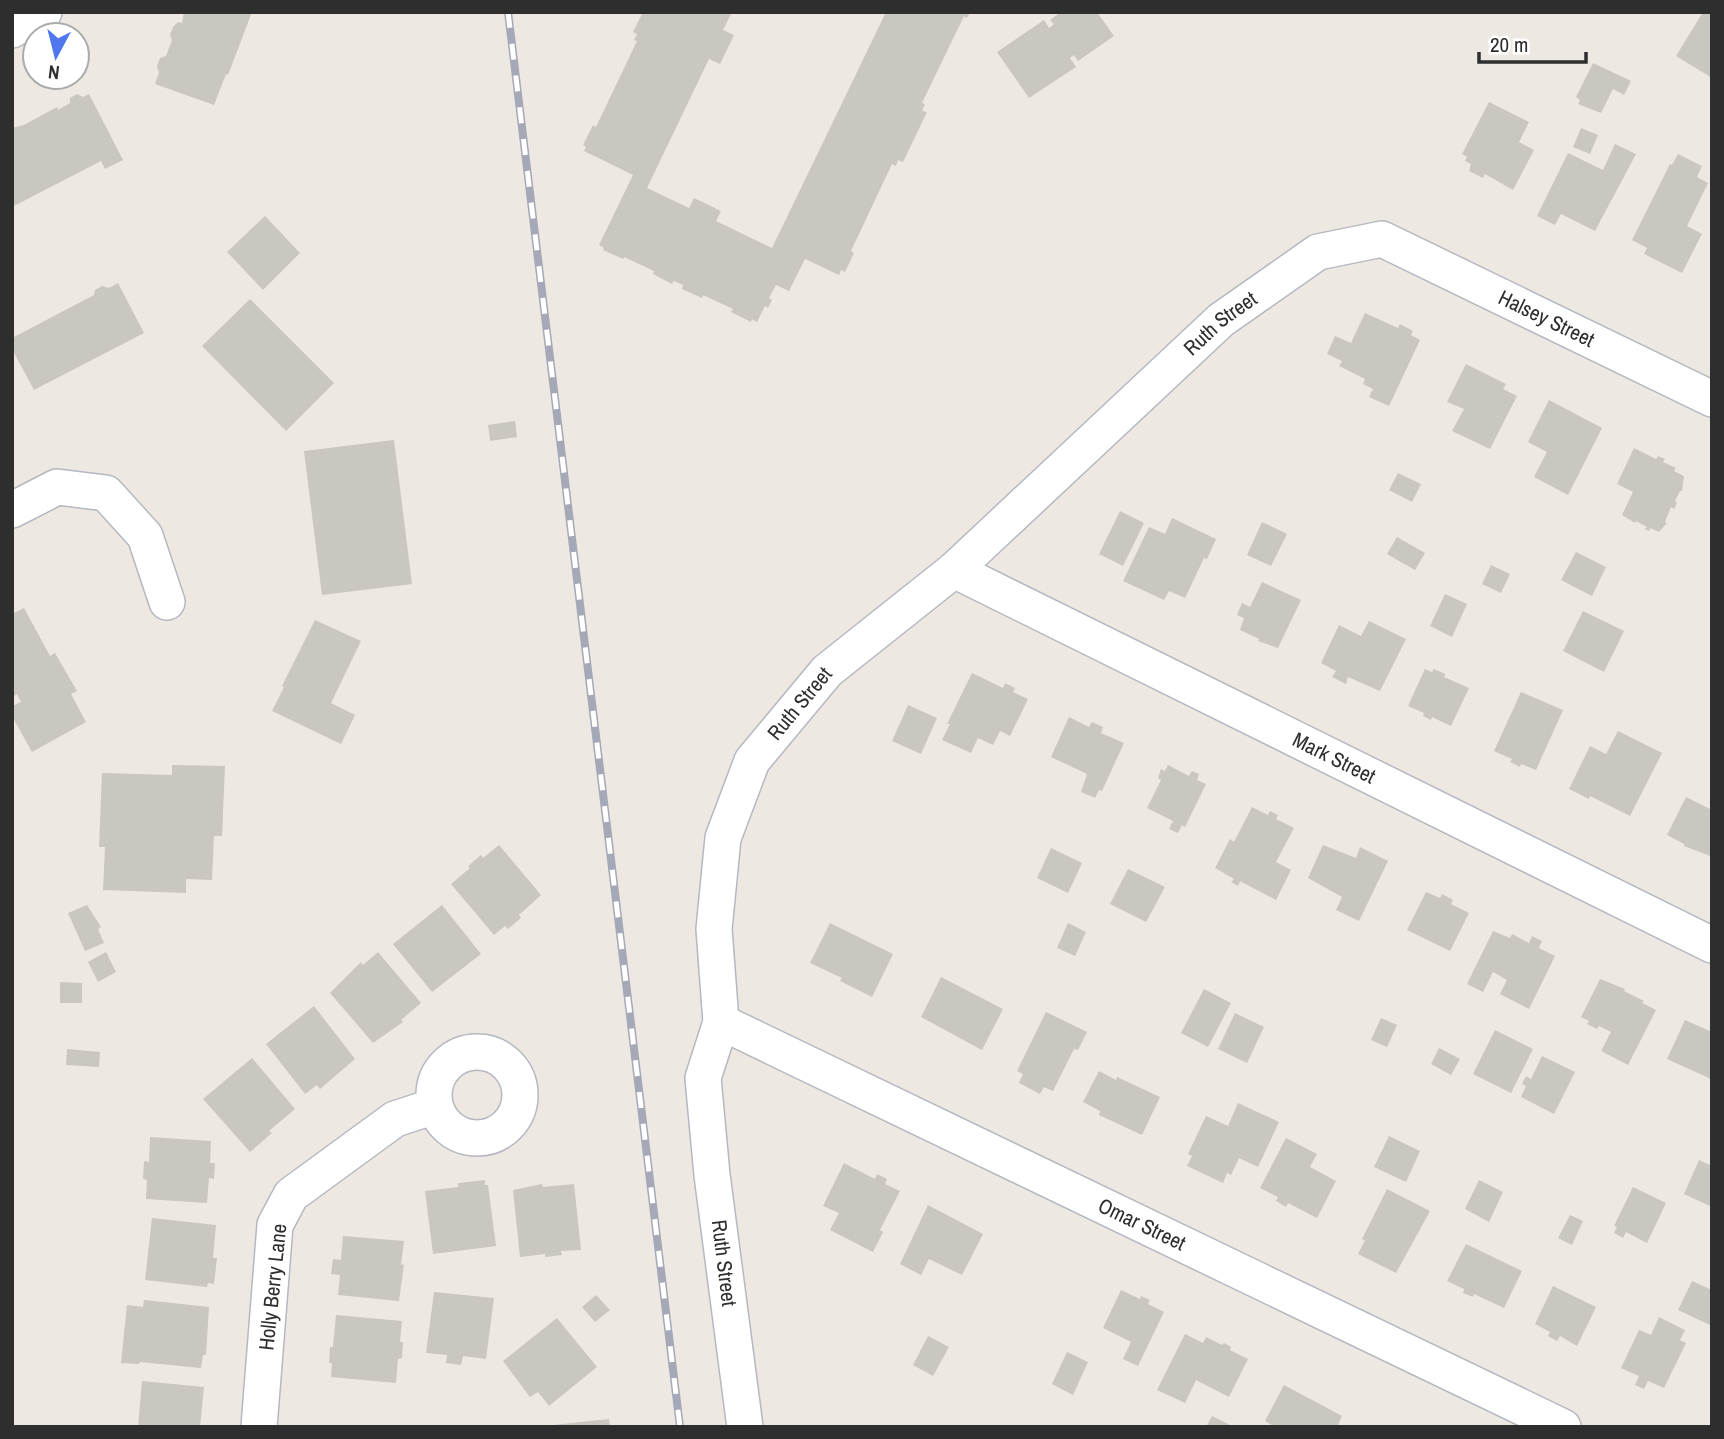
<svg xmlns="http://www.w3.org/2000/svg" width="1724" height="1439" font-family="'Archivo Narrow',sans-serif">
	<rect width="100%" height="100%" fill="#eee8e2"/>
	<path fill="#cac6c0" d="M184 12H252L228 75 226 74 214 105 155 84 159 73 157 66 160 58 166 56 172 40 170 35 173 27 178 22 182 23Z
		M643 12H732L723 30 734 35 720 64 709 59 647 188 689 208 694 198 721 211 716 221 772 248 886 12H970L967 18 964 16 922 103 925 104 922 111 927 112 903 162 898 160 896 166 892 164 851 251 854 253 845 272 841 270 839 275 805 259 789 291 776 285 769 298 772 300 768 308 765 306 757 322 752 319 751 322 731 312 733 309 703 295 702 298 682 289 683 285 674 281 672 284 653 274 654 271 624 257 623 259 603 250 604 248 599 245 633 175 584 151 586 147 583 145 593 125 596 127 637 41 634 40 637 34 633 32Z
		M1061 12H1097L1114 36 1078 61 1074 55 1070 58 1076 67 1029 98 997 52 1044 20 1049 28 1054 24 1050 20Z
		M1703 12H1712V78L1676 56Z
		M1593 63 1631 81 1624 95 1613 89 1601 113 1578 104 1580 100 1576 97Z
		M77 94 83 97 89 94 123 160 105 169 101 161 12 207V128L24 125 57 107 58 110 70 103V98Z
		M1489 102 1529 122 1519 142 1534 150 1513 190 1485 174 1483 178 1469 171 1471 164 1465 161 1467 157 1462 154Z
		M1581 128 1598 135 1590 154 1573 147Z
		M1615 144 1636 154 1595 231 1561 214 1555 225 1537 216 1568 153 1603 170Z
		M1678 154 1702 166 1697 177 1708 183 1687 226 1702 234 1682 273 1644 254 1647 248 1632 240 1670 164 1672 165Z
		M265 216 300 253 263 290 227 252Z
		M118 283 144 333 34 390 12 349V338L94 295 95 290 102 286 109 288Z
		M250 299 334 383 286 431 202 346Z
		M1365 313 1398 328 1400 324 1413 331 1411 335 1420 340 1389 406 1369 397 1373 389 1363 384 1365 379 1339 366 1342 361 1327 354 1335 336 1351 343Z
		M1466 364 1506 384 1503 389 1517 396 1490 449 1452 431 1464 409 1447 402Z
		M1549 400 1602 428 1568 495 1534 477 1547 452 1528 442Z
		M515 421 517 437 490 441 488 425Z
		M394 440 412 584 322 595 304 451Z
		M1634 448 1656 459 1658 456 1665 459 1663 462 1676 468 1674 471 1684 476 1682 491H1680L1675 501 1677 503 1674 509 1671 507 1665 522 1667 523 1659 532 1650 528 1649 531 1645 529 1647 527 1636 521 1635 523 1622 515 1633 492 1617 484Z
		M1398 473 1421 484 1412 502 1389 490Z
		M1120 511 1144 523 1123 566 1099 554Z
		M1172 518 1216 539 1207 559 1204 558 1185 598 1169 591 1164 600 1123 581 1149 527 1165 534Z
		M1262 522 1287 534 1271 566 1247 555Z
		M1397 537 1425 553 1415 570 1387 554Z
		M1576 552 1606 567 1592 596 1561 580Z
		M1491 565 1510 574 1501 593 1482 584Z
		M1262 582 1301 600 1278 648 1258 641 1259 639 1240 630 1244 618 1237 615 1242 603 1250 607Z
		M1445 594 1467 604 1452 637 1430 626Z
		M24 608 50 656 55 653 77 691 71 694 86 722 32 752 12 716V706L21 702 17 694 14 696 12 692V614Z
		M1583 611 1624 631 1604 672 1563 651Z
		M315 620 361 641 331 703 355 715 341 744 272 711 284 687 282 686Z
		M1369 621 1406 639 1380 691 1348 677 1346 684 1332 677 1336 671 1321 663 1339 625 1361 636Z
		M1425 669 1432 672 1434 669 1445 674 1444 677 1469 688 1451 726 1432 717 1431 720 1423 716 1424 713 1408 706Z
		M972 673 1003 688 1005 683 1015 688 1013 692 1028 699 1010 736 1000 731 993 745 978 738 971 753 942 740 950 724H947Z
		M1521 692 1563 710 1536 770 1521 764 1520 767 1510 762 1512 759 1494 751Z
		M908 705 937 718 921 754 892 741Z
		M1069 717 1089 727 1092 722 1103 727 1101 733 1124 743 1102 791 1099 790 1095 798 1081 792 1087 774 1051 757Z
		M1618 731 1662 753 1630 816 1590 796 1589 799 1569 789 1590 746 1606 754Z
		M172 765 225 766 222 836H214L212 880 186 879V893L103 890 105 847H99L102 773 172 775Z
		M1168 765 1189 776 1192 771 1199 774 1197 780 1206 784 1185 827 1182 825 1178 833 1169 829 1173 821 1147 808 1161 780 1158 778 1161 769 1165 771Z
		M1686 797 1712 810V852L1710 856 1684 846V844L1667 835Z
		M1252 807 1268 815 1270 811 1278 815 1276 819 1294 828 1276 862 1291 870 1276 900 1240 881 1238 886 1231 882 1234 879 1215 868 1230 839 1234 842Z
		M499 845 541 895 519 915 521 918 508 929 505 926 494 935 451 884 470 868 468 866 481 855 483 858Z
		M1323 845 1356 858 1360 847 1388 861 1359 921 1336 910 1342 897 1308 878Z
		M1051 848 1082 863 1068 893 1037 878Z
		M1128 869 1165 887 1146 922 1110 904Z
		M1426 892 1440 898 1442 894 1453 900 1451 904 1469 913 1450 951 1407 930Z
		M87 905 101 927 98 929 104 943 85 951 68 913Z
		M442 905 481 954 432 992 393 944Z
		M830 923 893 954 872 997 840 981 842 978 810 963Z
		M1068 923 1086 932 1075 956 1057 948Z
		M1493 931 1510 938 1512 934 1529 943 1532 936 1542 941 1539 948 1555 956 1529 1009 1500 994 1507 980 1493 972 1483 992 1467 984Z
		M106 952 116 972 98 982 88 962Z
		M378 952 421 1003 401 1020 403 1022 373 1043 330 993 361 962 363 965Z
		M941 977 1003 1009 982 1050 921 1017Z
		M1600 979 1625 989 1624 991 1644 1001 1642 1003 1656 1010 1628 1065 1601 1051 1611 1032 1599 1026 1597 1029 1587 1024 1589 1021 1581 1017Z
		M60 982 82 983V1003H60Z
		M1204 989 1231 1003 1208 1047 1181 1033Z
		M314 1006 355 1059 320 1089 317 1085 305 1094 266 1044Z
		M1046 1012 1087 1032 1078 1050 1074 1049 1053 1091 1044 1087 1040 1094 1019 1083 1023 1074 1017 1071Z
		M1235 1013 1264 1027 1247 1063 1218 1049Z
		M1381 1018 1397 1025 1387 1047 1371 1040Z
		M1685 1020 1712 1032 1711 1079 1667 1059Z
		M1495 1030 1533 1049 1511 1093 1473 1074Z
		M1439 1048 1460 1059 1451 1075 1431 1064Z
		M67 1049 100 1052 99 1067 66 1065Z
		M1542 1056 1575 1072 1554 1114 1521 1097 1526 1086 1522 1084 1526 1076 1531 1079Z
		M252 1058 295 1109 269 1131 272 1133 250 1152 203 1099Z
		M1099 1071 1116 1080 1117 1077 1160 1097 1142 1135 1099 1115 1100 1111 1083 1102Z
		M1238 1103 1279 1122 1258 1167 1239 1158 1231 1175 1227 1173 1223 1183 1187 1166 1192 1156 1188 1154 1206 1116 1228 1126Z
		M1389 1136 1420 1151 1406 1182 1374 1167Z
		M150 1137 211 1141 210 1163H215L214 1179 209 1178 207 1203 146 1199 147 1180 143 1179 144 1161 149 1162Z
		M1286 1138 1317 1154 1310 1167 1336 1181 1317 1218 1288 1203 1286 1207 1276 1201 1278 1197 1260 1188Z
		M1699 1160 1712 1166V1207L1684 1194Z
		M844 1163 875 1179 877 1174 887 1179 885 1184 900 1191 880 1230 883 1232 873 1252 830 1230 839 1213 823 1206Z
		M485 1180V1185H488L496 1246 433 1254 425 1191 458 1187V1183Z
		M1479 1180 1503 1192 1489 1222 1465 1209Z
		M542 1184 543 1187 574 1184 581 1250 561 1251 562 1255 545 1257V1254L520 1257 513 1190Z
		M1633 1187 1666 1203 1647 1243 1626 1232 1623 1238 1614 1233 1617 1227 1614 1226Z
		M1387 1189 1430 1211 1396 1273 1358 1254 1365 1240 1362 1239Z
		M928 1205 983 1234 962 1275 929 1259 921 1275 900 1264Z
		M1570 1215 1583 1221 1572 1245 1558 1238Z
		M152 1218 216 1225 213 1258H217L214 1284 208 1283 207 1287 145 1280Z
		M343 1236 404 1241 401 1265 404 1264 399 1301 338 1295 340 1275 331 1274 333 1259 341 1260Z
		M1466 1244 1522 1271 1504 1308 1474 1294 1473 1297 1463 1293 1464 1289 1447 1281Z
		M1692 1281 1712 1290V1326L1678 1310Z
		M1553 1286 1596 1307 1577 1346 1560 1336 1557 1341 1548 1336 1550 1332 1535 1324Z
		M1121 1290 1140 1299 1141 1296 1150 1300 1148 1304 1164 1312 1138 1366 1123 1359 1131 1342 1103 1328Z
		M434 1292 494 1298 486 1359 463 1356 461 1365 446 1363 447 1355 426 1353Z
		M596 1295 610 1310 595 1322 582 1307Z
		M144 1300 209 1307 206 1355H203L201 1368 140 1362 139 1364 121 1363 127 1305 143 1307Z
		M336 1315 402 1321 400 1342H403L402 1358 398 1359 396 1383 331 1377 332 1363H329L330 1347H333Z
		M1659 1317 1685 1330 1680 1340 1686 1343 1664 1388 1648 1381 1644 1389 1635 1385 1639 1376 1621 1368 1639 1330 1651 1335Z
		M557 1318 597 1367 549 1406 538 1392 530 1397 503 1361Z
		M1185 1334 1203 1343 1206 1337 1222 1345 1224 1343 1231 1347 1230 1350 1248 1359 1229 1397 1196 1380 1185 1403 1157 1390Z
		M928 1336 949 1347 933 1376 913 1365Z
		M1067 1352 1088 1362 1073 1395 1052 1384Z
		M142 1381 204 1387 200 1427H138Z
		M1284 1385 1342 1416 1337 1427H1275L1265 1421Z
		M1212 1416 1234 1427H1206Z
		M609 1419 610 1427H553V1425Z"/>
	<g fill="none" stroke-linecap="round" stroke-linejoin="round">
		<defs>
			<g id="minor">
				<path d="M12 30 44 12"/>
				<path d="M12 510 57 487 106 493 145 536 167 602"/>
				<path id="s1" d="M954 570 1712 945"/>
				<path id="s2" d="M721 1022 1563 1427"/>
				<circle cx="477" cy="1095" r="43"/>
				<path d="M259 1427 275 1225 291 1195 395 1119 435 1106"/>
				<path id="s3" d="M745 1427 712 1175 703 1078 721 1022 714 929 723 838 752 761 827 671 954 570 1221 320 1318 252 1382 239 1712 399"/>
			</g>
		</defs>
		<use href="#minor" stroke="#b5b8c0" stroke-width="38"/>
		<use href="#minor" stroke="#fff" stroke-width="35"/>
		<defs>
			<path id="rail" d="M508 12 680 1427"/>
		</defs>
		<use href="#rail" stroke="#a5a8b6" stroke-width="8"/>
		<use href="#rail" stroke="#fff" stroke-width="5" stroke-dasharray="16" stroke-linecap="butt"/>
	</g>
	<g text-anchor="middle" stroke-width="6" stroke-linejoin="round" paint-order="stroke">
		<g font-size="21" fill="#2e2e2e" stroke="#fff">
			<text dy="7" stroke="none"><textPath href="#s3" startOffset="1689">Halsey Street</textPath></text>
			<text dy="7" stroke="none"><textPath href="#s3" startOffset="1320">Ruth Street</textPath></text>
			<text dy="7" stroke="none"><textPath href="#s3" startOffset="752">Ruth Street</textPath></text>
			<text dy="7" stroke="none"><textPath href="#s1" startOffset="424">Mark Street</textPath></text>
			<text dy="7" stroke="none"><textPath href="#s2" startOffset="467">Omar Street</textPath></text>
			<text transform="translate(724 1263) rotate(83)" y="7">Ruth Street</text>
			<text transform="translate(273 1287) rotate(-84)" y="7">Holly Berry Lane</text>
		</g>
	</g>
	<rect width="1724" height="1439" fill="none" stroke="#2e2e2e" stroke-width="28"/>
	<g transform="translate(56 56) rotate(187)"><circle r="33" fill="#ffffff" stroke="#ababab" stroke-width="2"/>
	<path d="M0-5L12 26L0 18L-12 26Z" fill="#5077ed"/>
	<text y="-10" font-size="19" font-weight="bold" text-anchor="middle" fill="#2e2e2e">N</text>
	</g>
	<path d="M1479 52v10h107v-10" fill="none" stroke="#2e2e2e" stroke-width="3.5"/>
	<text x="1490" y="52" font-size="21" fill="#2e2e2e" stroke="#ffffff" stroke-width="5" paint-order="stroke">20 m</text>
</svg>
